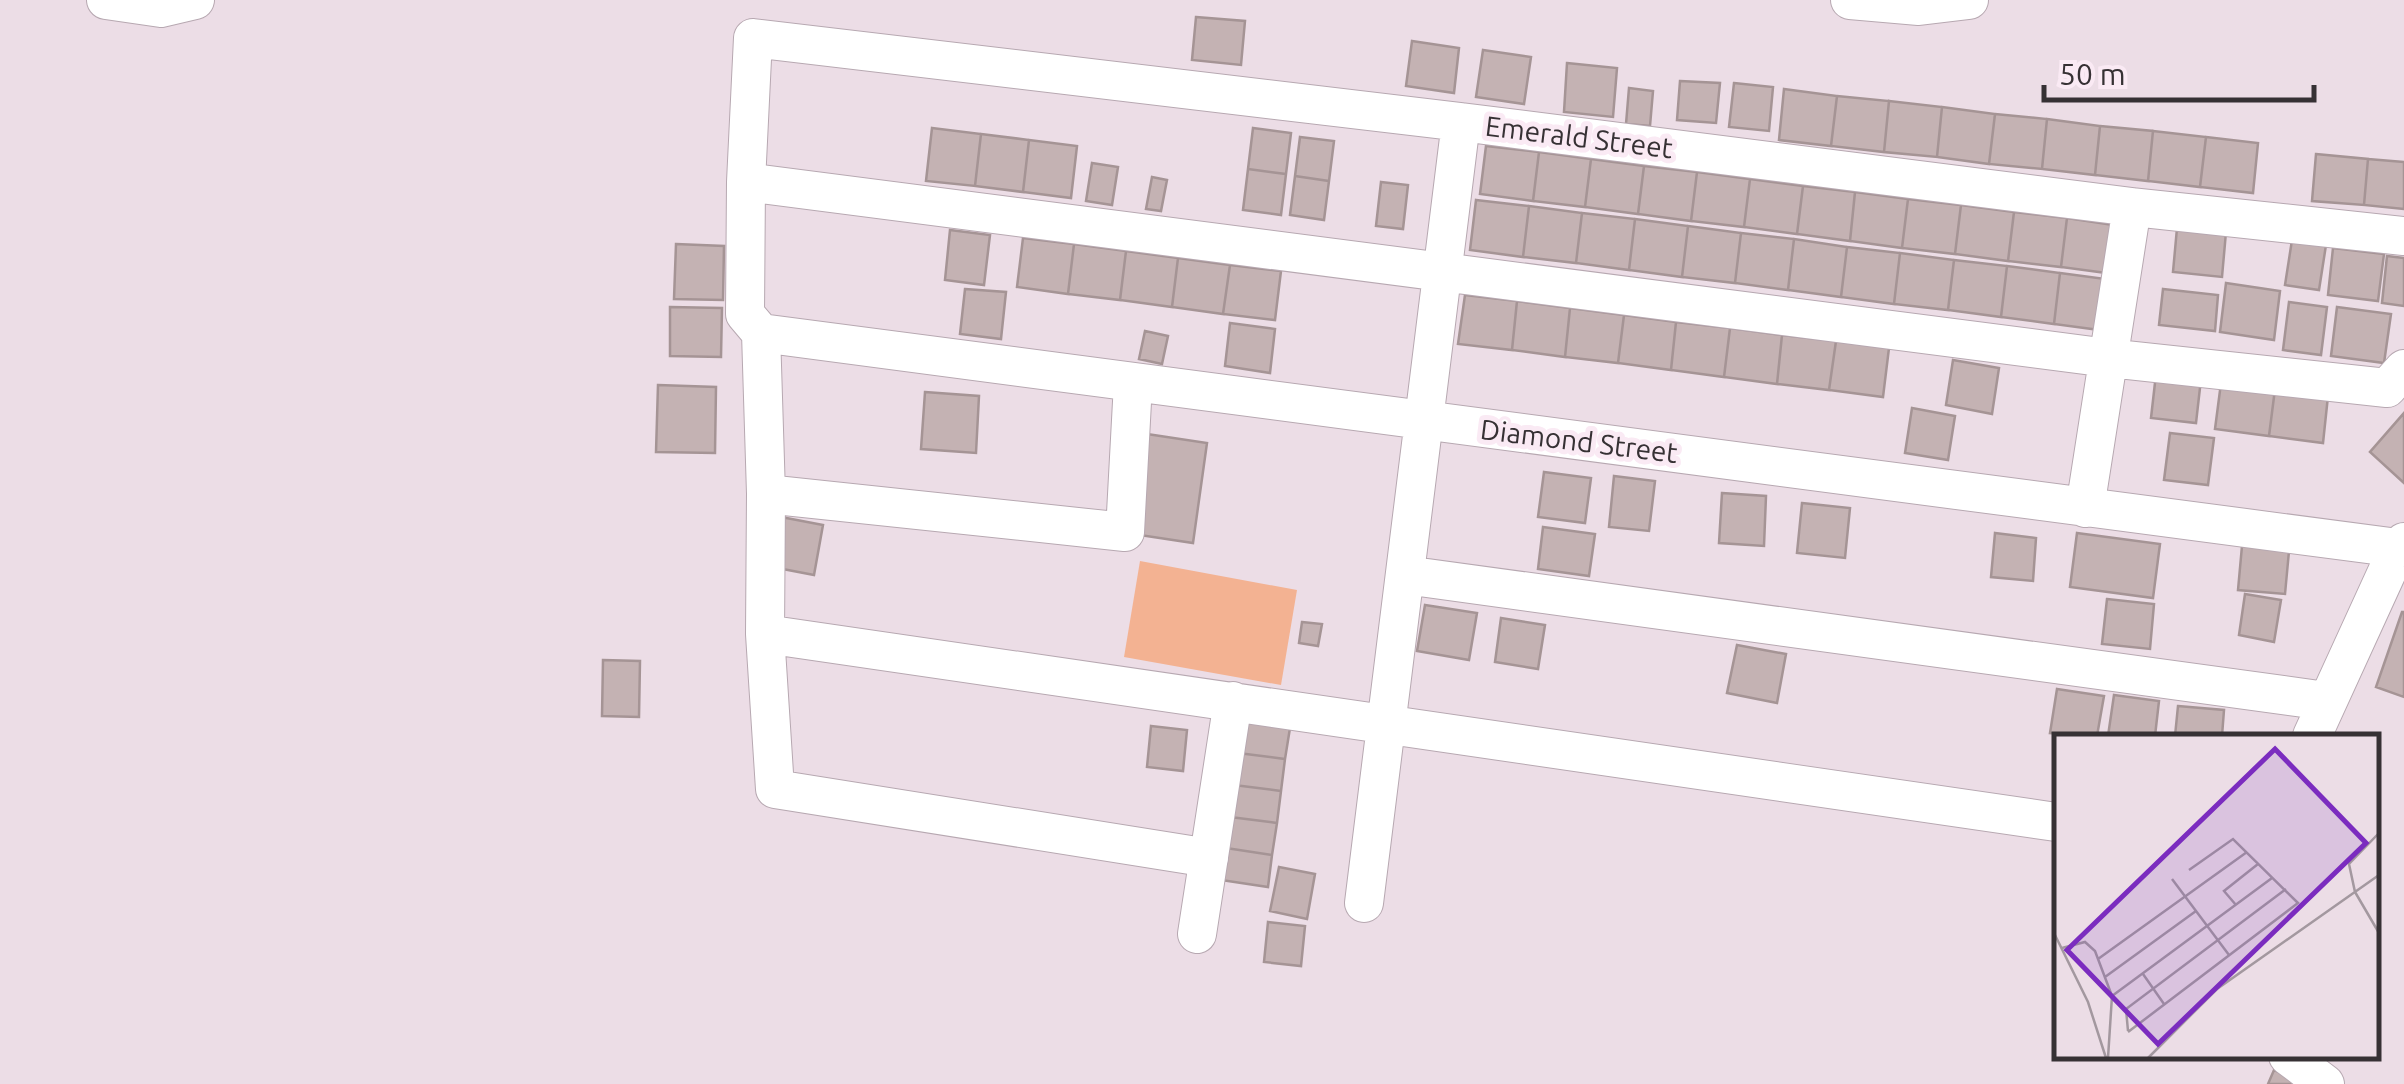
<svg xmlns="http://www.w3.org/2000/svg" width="2404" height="1084" font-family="Ubuntu,sans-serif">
	<rect width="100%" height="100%" fill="#ecdde6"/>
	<path fill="#f3b292" d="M1140 561 1297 590 1281 685 1124 657Z"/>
	<path fill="#c4b2b3" stroke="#a59495" stroke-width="2.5" d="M1196 17 1245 21 1241 65 1192 60Z
		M1412 41 1459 48 1454 93 1406 86Z
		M1483 50 1531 57 1524 104 1476 97Z
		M1567 63 1617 68 1613 117 1564 112Z
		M1680 81 1720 83 1716 123 1677 120Z
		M1734 83 1773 87 1769 131 1729 127Z
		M1629 88 1653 91 1650 126 1626 124Z
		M1784 89 1837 96 1831 146 1779 140Z
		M1837 96 1889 101 1884 152 1831 146Z
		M1889 101 1942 107 1937 157 1884 152Z
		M1942 107 1995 114 1989 164 1937 157Z
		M1995 114 2047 119 2042 169 1989 164Z
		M2047 119 2100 126 2095 175 2042 169Z
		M2100 126 2153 131 2148 181 2095 175Z
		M932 128 981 134 975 186 926 181Z
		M1253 128 1291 133 1286 174 1248 169Z
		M2153 131 2206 137 2200 187 2148 181Z
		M981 134 1029 140 1023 192 975 186Z
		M1300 137 1334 141 1329 181 1295 176Z
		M2206 137 2258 143 2253 193 2200 187Z
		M1029 140 1077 146 1071 198 1023 192Z
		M1486 146 1539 152 1533 201 1480 194Z
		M1539 152 1591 159 1585 207 1533 201Z
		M2316 154 2368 159 2364 205 2312 201Z
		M1591 159 1644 166 1638 214 1585 207Z
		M2368 159 2404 162V209L2364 205Z
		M1092 163 1118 167 1112 205 1086 201Z
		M1644 166 1697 172 1691 221 1638 214Z
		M1248 169 1286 174 1281 215 1243 210Z
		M1697 172 1750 179 1744 227 1691 221Z
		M1295 176 1329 181 1324 220 1290 215Z
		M1152 177 1167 180 1161 211 1146 209Z
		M1750 179 1803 186 1797 234 1744 227Z
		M1381 182 1408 185 1403 229 1376 226Z
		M1803 186 1855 192 1850 241 1797 234Z
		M1855 192 1908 199 1902 248 1850 241Z
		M1908 199 1961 205 1955 254 1902 248Z
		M1476 200 1529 206 1523 257 1470 250Z
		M1961 205 2014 212 2008 261 1955 254Z
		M1529 206 1582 213 1576 263 1523 257Z
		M2014 212 2067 218 2061 267 2008 261Z
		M1582 213 1635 219 1629 270 1576 263Z
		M2067 218 2120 226 2114 274 2061 267Z
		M1635 219 1688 226 1682 277 1629 270Z
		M1688 226 1741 233 1735 283 1682 277Z
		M2177 228 2226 232 2222 277 2173 272Z
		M950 230 990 235 984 285 945 280Z
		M1741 233 1794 239 1788 290 1735 283Z
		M1023 238 1074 244 1068 294 1017 287Z
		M1794 239 1847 247 1841 297 1788 290Z
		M2292 240 2326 245 2319 290 2285 285Z
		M676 244 724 246 723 300 674 299Z
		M1074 244 1126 251 1120 300 1068 294Z
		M1847 247 1900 253 1894 304 1841 297Z
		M2333 248 2384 254 2378 301 2328 295Z
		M1126 251 1178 258 1172 307 1120 300Z
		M1900 253 1954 260 1948 310 1894 304Z
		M2387 256 2404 258V306L2382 303Z
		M1178 258 1230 265 1223 314 1172 307Z
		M1954 260 2007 266 2001 317 1948 310Z
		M1230 265 1281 271 1275 320 1223 314Z
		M2007 266 2060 273 2054 324 2001 317Z
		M2060 273 2113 280 2107 331 2054 324Z
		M2226 283 2280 291 2274 340 2220 332Z
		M965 289 1006 292 1001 339 960 334Z
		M2163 289 2218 295 2215 331 2159 325Z
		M1465 295 1517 301 1512 350 1458 344Z
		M1517 301 1570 308 1565 357 1512 350Z
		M2289 302 2327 307 2321 355 2283 350Z
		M670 307 722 308 721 357 670 356Z
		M2337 307 2391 314 2384 363 2331 356Z
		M1570 308 1624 315 1618 363 1565 357Z
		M1624 315 1676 322 1671 370 1618 363Z
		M1676 322 1730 328 1724 377 1671 370Z
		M1230 323 1275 329 1270 373 1225 366Z
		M1730 328 1782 335 1777 384 1724 377Z
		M1145 331 1168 336 1162 364 1139 359Z
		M1782 335 1836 341 1829 390 1777 384Z
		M1836 341 1889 348 1883 397 1829 390Z
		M1953 360 1999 368 1992 414 1946 405Z
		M2156 374 2201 379 2196 423 2151 418Z
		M2221 383 2275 389 2269 436 2215 429Z
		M658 385 716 387 715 453 656 452Z
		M2275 389 2328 396 2323 443 2269 436Z
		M925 392 979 396 976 453 921 449Z
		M1912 408 1955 416 1948 460 1905 453Z
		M2404 413V483L2370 452Z
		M2170 433 2214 438 2208 485 2164 480Z
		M1147 434 1207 443 1193 543 1133 534Z
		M1544 472 1591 478 1585 523 1538 517Z
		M1614 476 1655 481 1649 531 1609 527Z
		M1722 493 1766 496 1764 546 1719 543Z
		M1802 503 1850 508 1845 558 1797 553Z
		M776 516 823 525 814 575 767 566Z
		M1543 527 1595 534 1589 576 1538 569Z
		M1995 533 2036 538 2033 581 1991 577Z
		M2077 533 2160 544 2153 598 2070 587Z
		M2242 546 2289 551 2285 594 2238 590Z
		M2245 594 2281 600 2274 642 2239 635Z
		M2107 599 2154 604 2150 649 2102 644Z
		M1425 605 1477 613 1469 660 1417 651Z
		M2402 612H2404V697L2376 687Z
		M1501 618 1545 625 1538 669 1495 662Z
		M1302 622 1322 624 1318 646 1299 643Z
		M1737 645 1786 654 1777 703 1727 693Z
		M603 660 640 661 639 717 602 716Z
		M2057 689 2104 696 2097 736 2050 733Z
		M2114 695 2159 701 2155 736H2108Z
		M2178 706 2224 710 2222 736H2175Z
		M1243 721 1290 728 1285 759 1238 753Z
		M1151 726 1187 730 1183 771 1147 767Z
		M1238 753 1285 759 1281 791 1234 785Z
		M1234 785 1281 791 1277 823 1230 817Z
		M1230 817 1277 823 1272 855 1226 848Z
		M1226 848 1272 855 1268 887 1221 880Z
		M1279 867 1315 874 1307 919 1270 911Z
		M1268 922 1305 926 1301 966 1264 962Z
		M2274 1070 2301 1081 2300 1084H2268Z"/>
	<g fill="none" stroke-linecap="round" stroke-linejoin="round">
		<defs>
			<path id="minor" d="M106 0 161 8 195 0
				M1850 0 1919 6 1969 0
				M746 182 2108 358 2387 388 2404 369
				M761 333 2398 548
				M766 494 1125 532 1133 383
				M2085 508 2132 207
				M1405 575 2326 701
				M765 634 2056 822
				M2312 736 2398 548 2404 542
				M1209 858 775 789 765 634 766 494 761 333 745 314 746 182 753 38 1461 122 2132 207 2404 236
				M1364 903 1461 122
				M1197 934 1233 701
				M2288 1056 2325 1084"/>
		</defs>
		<use href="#minor" stroke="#b7a8b1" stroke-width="40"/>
		<use href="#minor" stroke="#fff" stroke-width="38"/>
	</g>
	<g text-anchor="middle" stroke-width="10" stroke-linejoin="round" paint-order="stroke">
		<g font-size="28" fill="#363134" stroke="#faeaf4">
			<text transform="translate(1579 137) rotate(7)" y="10">Emerald Street</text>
			<text transform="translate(1579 441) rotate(7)" y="10">Diamond Street</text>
		</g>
	</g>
	<g transform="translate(2054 734)">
		<rect width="325" height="325" fill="#ecdde6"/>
		<path fill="none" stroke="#a3989f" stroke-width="2.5" d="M325 99 295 130 301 158 325 199M118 145 175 221M182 171 170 157 204 130M0 199 34 268 52 324M8 214 31 208 41 217 58 262 54 324M44 225 193 118M89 240 110 270M51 243 142 177M58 262 218 144M74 297 72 275 232 155M74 298 244 169 179 105 135 136M94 324 163 255 325 141"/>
		<path fill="#7b2cbf" fill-opacity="0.15" stroke="#7b2cbf" stroke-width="5" d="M221 15 312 109 104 310 13 216Z"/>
		<rect width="325" height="325" fill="none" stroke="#363134" stroke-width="5"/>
	</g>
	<path d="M2044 85v15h270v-15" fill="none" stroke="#363134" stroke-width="5"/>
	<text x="2059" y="85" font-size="30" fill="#363134" stroke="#faeaf4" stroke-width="8" paint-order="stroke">50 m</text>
</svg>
